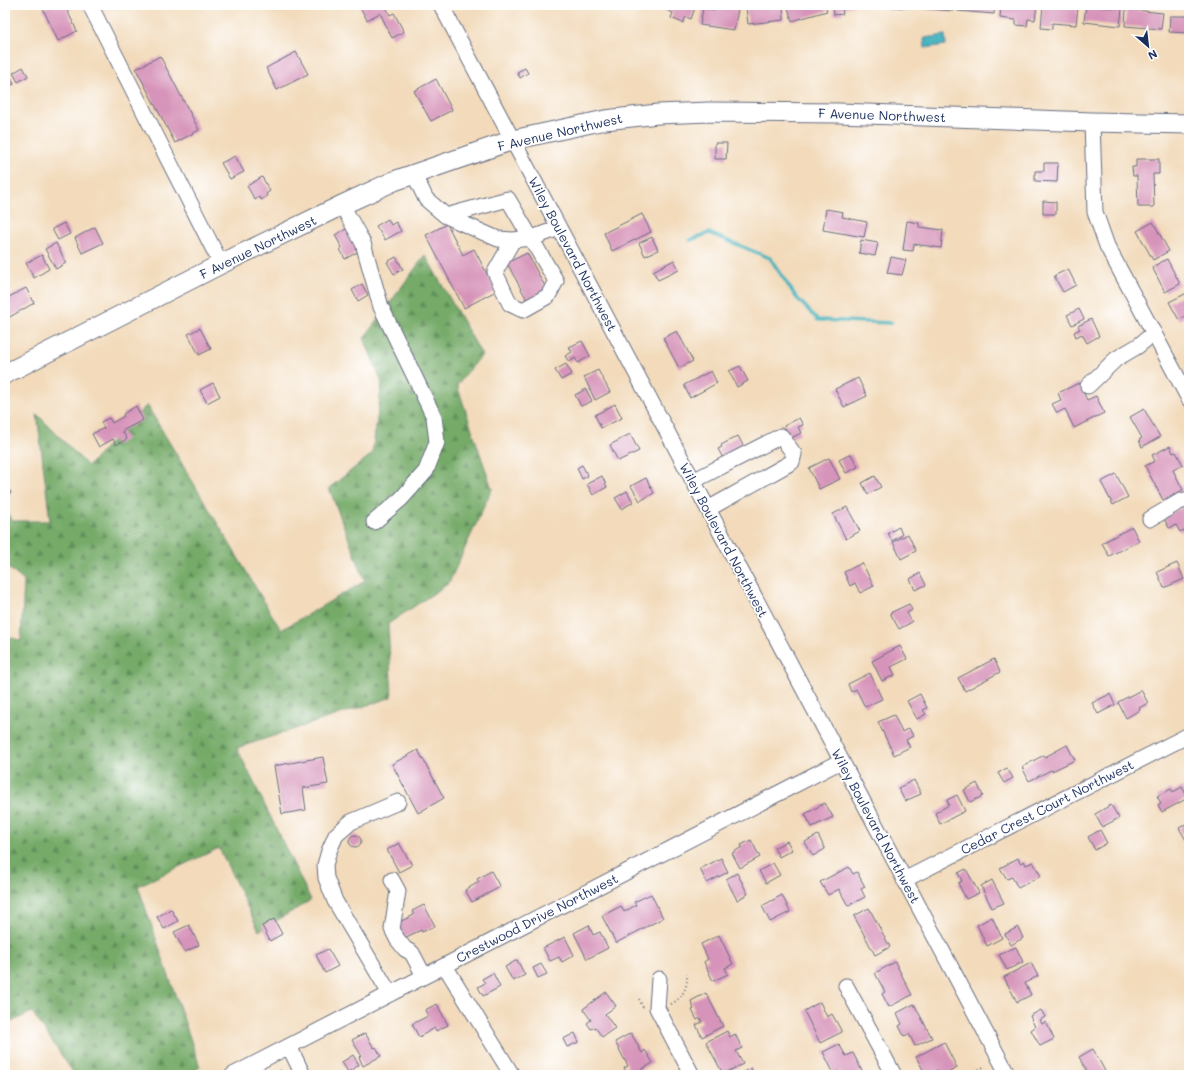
<svg xmlns="http://www.w3.org/2000/svg" width="1194" height="1080" font-family="Mali,sans-serif">
	<defs>
		<pattern id="forest-firs" width="22" height="20" patternUnits="userSpaceOnUse"><rect width="22" height="20" fill="#74aa68"/><path d="M5 1l3.5 6h-7zM16 11l3.5 6h-7z" fill="#5e8b59"/></pattern>
	</defs>
	<rect width="100%" height="100%" fill="#fff"/>
	<filter id="ink" filterUnits="userSpaceOnUse"><feTurbulence type="fractalNoise" baseFrequency=".025" numOctaves="2"/><feDisplacementMap in="SourceGraphic" scale="8" xChannelSelector="R" yChannelSelector="G"/><feConvolveMatrix kernelMatrix="1 2 1 2 8 2 1 2 1" color-interpolation-filters="sRGB"/></filter>
	<filter id="wash" filterUnits="userSpaceOnUse"><feTurbulence type="fractalNoise" baseFrequency=".012" numOctaves="4" result="noise"/><feDisplacementMap in="SourceGraphic" scale="16" xChannelSelector="R" yChannelSelector="G"/><feGaussianBlur stdDeviation="0.9" result="paint"/><feColorMatrix in="noise" values="0 0 0 0 0 0 0 0 0 0 0 0 0 0 0 0 0 1.4 0 .05"/><feComposite in="paint" operator="in"/></filter>
	<g filter="url(#wash)">
		<rect width="100%" height="100%" fill="#f2daba"/>
		<path fill="url(#forest-firs)" stroke="#486c63" d="M425 255 482 355 457 385 492 489 449 583 388 624 392 697 237 748 311 900 259 931 219 848 138 886 200 1067 188 1075H75L32 1012 5 1025V635L21 641 24 581 5 565V509L12 521H50L37 414 88 466 147 405 281 630 365 581 329 488 372 454 382 383 364 338Z"/>
		<path fill="#44b3be" stroke="#30718e" d="M945 35 946 45 925 48 924 38Z"/>
		<g fill="none" stroke-linecap="round" stroke-linejoin="round">
			<path stroke="#44b3be" stroke-width="3.5" d="M690 240 709 233 770 258 796 297 818 320 892 323"/>
		</g>
		<g id="blocks">
			<path fill="#d794ba" d="M51 5H72L73 7 67 10 77 31 58 41 43 9Z
				M359 5H385L390 15 394 13 404 32 392 38 380 13 367 20Z
				M658 5H696L691 19 686 17 683 23 671 18 673 13 658 6Z
				M771 5H783L784 20 748 24 746 8Z
				M787 5H825L827 11 792 21Z
				M833 5H854V6L842 8 843 14 834 15Z
				M874 5H909V8L874 6Z
				M915 5H953V11L915 8Z
				M958 5H995L994 14 958 11Z
				M1001 5H1037L1035 20 1028 19 1027 26 1016 25V20L1000 18Z
				M1043 5H1062L1078 7 1076 25 1052 23V29L1041 28Z
				M1086 5 1122 9 1120 26 1084 22Z
				M716 6 738 10 734 30 700 25 703 8 715 10Z
				M1126 9 1163 13 1161 29 1125 26Z
				M1170 16H1189V33L1169 32Z
				M296 52 308 74 277 90 266 68Z
				M160 56 199 130 175 143 136 69Z
				M23 67 28 76 18 82 13 73Z
				M525 68 528 73 520 78 517 72Z
				M8 72 14 84 5 88V74Z
				M436 79 452 110 431 121 414 91Z
				M715 143H727L726 159H715Z
				M235 156 244 172 230 179 221 163Z
				M1136 159H1159V174H1153L1154 207H1138L1137 176H1133L1132 167H1136Z
				M1044 163H1058L1057 182 1035 181V171H1044Z
				M262 177 270 191 266 194 267 196 261 200 259 197 255 200 247 186Z
				M1043 201 1056 202V214H1043Z
				M826 209 843 212 842 217 867 222 864 237 823 230Z
				M642 214 651 232 612 251 604 233Z
				M388 219 391 225 396 222 401 231 385 240 376 226Z
				M907 221 919 223V227L943 230 941 248 914 244 913 251 903 250Z
				M1153 222 1169 251 1153 260 1137 231Z
				M64 223 70 234 58 240 52 229Z
				M447 224 463 255 474 249 496 291 464 308 426 235Z
				M95 227 103 243 82 253 75 238Z
				M348 228 361 250 345 259 340 249 342 248 335 235Z
				M652 237 658 250 645 256 639 243Z
				M861 240 878 243 875 256 859 253Z
				M56 243 66 263 56 269 45 249Z
				M527 253 547 290 527 300 507 263Z
				M42 255 49 269 34 278 26 263Z
				M396 257 403 269 394 274 387 262Z
				M891 257 906 260 902 275 887 273Z
				M1167 259 1180 284 1165 292 1152 267Z
				M674 260 679 270 658 280 653 271Z
				M1068 269 1076 285 1063 292 1054 276Z
				M362 284 368 295 358 301 352 290Z
				M26 288 34 303 8 318 5 312V295L7 298Z
				M1189 292V314L1179 320 1169 302Z
				M1079 309 1084 319 1072 325 1067 315Z
				M1091 319 1099 336 1087 343 1082 334 1076 337 1074 332 1080 329 1078 326Z
				M200 328 211 349 199 355 188 334Z
				M677 331 693 361 679 368 663 338Z
				M582 341 590 356 578 363 575 358 569 362 565 356 572 352 569 347Z
				M566 364 572 374 561 380 555 370Z
				M740 366 748 381 737 387 729 371Z
				M598 370 610 392 595 400 584 377Z
				M711 371 717 383 690 398 684 385Z
				M858 378 867 396 844 407 835 389Z
				M213 383 220 396 207 403 200 390Z
				M1079 383 1087 400 1096 396 1104 413 1074 428 1065 409 1057 413 1052 404 1061 400 1058 393Z
				M586 389 592 401 581 406 575 395Z
				M615 404 622 418 601 428 595 415Z
				M136 406 143 420 122 431 127 439 116 445 113 439 99 447 92 434 104 428 101 422 109 418 112 423 124 416 123 414Z
				M1144 409 1160 437 1142 447 1139 440 1142 438 1130 417Z
				M799 418 803 425 798 427 801 433 791 438 784 426Z
				M630 434 639 451 618 461 610 445Z
				M738 436 745 449 724 460 718 449 722 447 721 445Z
				M1170 446 1173 453 1176 452 1183 465 1173 470 1183 490 1163 500 1145 466 1155 461 1152 455Z
				M851 454 858 467 846 473 839 460Z
				M829 458 840 479 819 489 809 468Z
				M582 465 588 476 582 479 577 468Z
				M1116 474 1128 497 1113 505 1101 482Z
				M602 476 607 487 593 495 587 484Z
				M875 476 881 487 868 494 862 483Z
				M646 478 654 493 640 501 631 486Z
				M5 482 11 493 5 496Z
				M627 491 633 502 622 509 615 498Z
				M1185 506 1189 513V539L1184 530 1180 532 1176 525 1169 528 1163 517Z
				M847 507 860 531 846 539 833 514Z
				M899 527 902 535 892 541 888 533Z
				M1132 527 1139 541 1109 556 1102 543Z
				M908 534 916 551 901 559 893 542Z
				M862 563 874 586 860 593 855 583 850 586 844 572Z
				M1177 563 1184 579 1164 588 1157 572Z
				M920 573 926 585 915 590 910 579Z
				M909 604 912 610 907 613 912 622 899 629 890 613Z
				M900 646 907 659 891 667 895 675 882 681 872 661Z
				M994 659 1000 672 965 691 958 678Z
				M870 673 882 699 865 707 856 689 851 692 848 684Z
				M1141 690 1148 703 1139 708 1140 710 1126 718 1118 702Z
				M920 694 927 708 923 710 926 714 917 719 907 701Z
				M1110 694 1115 705 1098 714 1092 703Z
				M894 715 902 732 909 728 913 736 906 740 910 747 894 755 878 722Z
				M1067 745 1075 760 1052 771 1051 770 1029 781 1022 767 1044 755 1045 757Z
				M418 750 444 798 418 813 392 764Z
				M323 757 328 784 303 788 306 810 282 814 274 766Z
				M1007 768 1013 778 1004 783 998 773Z
				M914 780 921 794 905 801 898 788Z
				M977 783 983 796 970 802 964 790Z
				M1182 787 1188 798 1162 812 1158 805 1161 803 1157 796 1171 789 1173 792Z
				M957 795 965 811 940 824 935 813 949 805 947 800Z
				M825 803 833 817 812 827 805 814Z
				M1111 805 1119 818 1102 827 1095 814Z
				M1189 822V838L1186 840 1179 828Z
				M1100 830 1107 843 1095 850 1088 837Z
				M818 835 825 849 813 856 805 842Z
				M349 841a6 6 0 1 1 12 0a6 6 0 1 1-12 0Z
				M751 840 760 857 740 868 732 853 742 847 741 845Z
				M787 841 792 850 779 857 774 848Z
				M399 843 412 865 399 872 387 850Z
				M721 858 728 872 707 883 700 869Z
				M1018 858 1020 863 1024 861 1026 865 1033 862 1041 876 1018 888 1012 877 1007 879 1000 868Z
				M773 863 780 875 766 883 759 871Z
				M849 867 853 874 857 872 865 887 861 889 865 897 848 906 839 889 828 895 820 882Z
				M966 869 979 893 966 899 958 883 962 881 958 873Z
				M491 871 500 887 472 902 465 890 479 882 477 879Z
				M737 873 748 894 737 900 726 879Z
				M992 880 1004 903 992 908 981 886Z
				M651 894 663 918 616 943 602 916 621 906 624 912 636 905 634 902Z
				M782 895 790 912 770 922 762 906Z
				M424 905 435 926 422 932 421 930 402 939 395 924 414 915 412 911Z
				M869 908 890 947 875 955 854 916Z
				M171 909 178 921 164 929 157 917Z
				M992 917 1002 938 987 946 977 925Z
				M274 919 282 934 270 941 262 926Z
				M189 925 199 945 185 952 174 932Z
				M589 925 593 935 600 932 608 948 587 959 574 933Z
				M1018 927 1023 938 1011 945 1005 934Z
				M719 935 733 964 725 968 728 974 713 981 704 962 708 959 701 944Z
				M565 937 574 955 562 962 559 957 550 961 543 948Z
				M1016 947 1023 962 1007 970 999 955Z
				M328 949 338 966 325 973 316 955Z
				M517 960 525 975 513 981 505 967Z
				M895 962 912 995 889 1007 882 994 885 992 875 973Z
				M1031 963 1038 976 1025 983 1031 995 1017 1002 1004 977Z
				M541 964 547 974 538 978 533 968Z
				M493 973 500 987 483 996 478 987 485 983 482 979Z
				M606 992 616 1006 605 1014 615 1028 602 1037 595 1027 591 1029 587 1023 591 1020 583 1009Z
				M706 993 723 1026 702 1037 696 1025 702 1022 700 1018 697 1020 692 1010 694 1009 691 1001Z
				M820 1002 827 1017 832 1014 842 1032 820 1043 804 1011Z
				M437 1004 448 1025 436 1031 435 1028 419 1037 412 1024 428 1016 425 1010Z
				M914 1004 932 1038 915 1046 909 1034 904 1036 899 1026 902 1024 897 1013Z
				M1041 1010 1045 1017 1040 1020 1042 1024 1046 1022 1054 1039 1040 1046 1031 1030 1035 1027 1030 1016Z
				M727 1031 730 1037 735 1034 742 1048 736 1051 743 1064 723 1074 706 1042Z
				M365 1033 374 1048 376 1047 381 1056 363 1066 359 1057 361 1055 352 1040Z
				M575 1033 579 1042 567 1047 563 1039Z
				M631 1033 642 1053 645 1050 653 1063 631 1075H628L624 1068 628 1066 615 1042Z
				M944 1042 957 1068 944 1075H940L937 1070 926 1075 916 1057Z
				M839 1044 846 1056 853 1053 862 1071 856 1075H842L839 1071 834 1074 823 1052Z
				M1093 1049 1107 1075H1089L1079 1057Z
				M353 1055 359 1065 348 1072 342 1062Z
				M751 1068 754 1075H737Z"/>
		</g>
	</g>
	<g filter="url(#ink)">
		<use href="#blocks" fill-opacity="0" stroke="#666b7e" stroke-width="1"/>
		<g fill="none" stroke-linecap="round" stroke-linejoin="round">
			<defs>
				<path id="minor" d="M90 5 221 264
					M441 5 1008 1075
					M1092 122 1095 212 1107 246 1189 399
					M414 174 426 199 446 216 498 239 513 240 532 238 559 228
					M342 205 363 243 381 307 434 417 437 442 426 471 401 499 374 522
					M446 216 508 199 556 281 548 296 523 310 510 304 495 272 513 240
					M1088 386 1116 359 1138 346 1154 333
					M693 481 781 436 794 454 792 462 708 509
					M1150 519 1179 502 1189 499
					M392 880 398 891 392 929 397 939 405 949 412 953 424 976
					M904 880 1189 735
					M445 966 512 1075
					M659 979 657 1008 692 1075
					M846 986 894 1075
					M390 994 335 901 326 878 325 865 329 851 336 835 351 822 398 802
					M289 1046 303 1075
					M233 1075 841 761"/>
				<path id="major" d="M5 374 221 264 342 205 394 181 513 140 605 120 658 114 709 112 838 113 1092 122 1189 124"/>
			</defs>
			<use href="#minor" stroke="#666b7e" stroke-width="17"/>
			<use href="#major" stroke="#666b7e" stroke-width="21"/>
			<path stroke="#666b7e" stroke-width="2" stroke-dasharray="1 3" stroke-linecap="butt" d="M639 999 643 1007
				M671 1004C683 998 688 987 687 974
				M280 1070 283 1075
				M968 1075 985 1066"/>
			<use href="#minor" stroke="#fff" stroke-width="15"/>
			<use href="#major" stroke="#fff" stroke-width="19"/>
		</g>
	</g>
	<g text-anchor="middle" stroke-width="3.5" stroke-linejoin="round" paint-order="stroke">
		<g font-size="13" fill="#1b2f5e" stroke="#fff">
			<text transform="translate(882 115) rotate(2)" y="5">F Avenue Northwest</text>
			<text transform="translate(560 132) rotate(-13)" y="5">F Avenue Northwest</text>
			<text transform="translate(258 247) rotate(-26)" y="5">F Avenue Northwest</text>
			<text transform="translate(573 254) rotate(62)" y="5">Wiley Boulevard Northwest</text>
			<text transform="translate(724 540) rotate(62)" y="5">Wiley Boulevard Northwest</text>
			<text transform="translate(1047 807) rotate(-27)" y="5">Cedar Crest Court Northwest</text>
			<text transform="translate(876 826) rotate(62)" y="5">Wiley Boulevard Northwest</text>
			<text transform="translate(537 918) rotate(-27)" y="5">Crestwood Drive Northwest</text>
		</g>
	</g>
	<rect width="1194" height="1080" fill="none" stroke="#fff" stroke-width="20"/>
	<g transform="translate(1148 46) rotate(152)" stroke="#ffffff" stroke-width="3" paint-order="stroke">
	<path d="M0-3L7 15L0 10L-7 15Z" fill="#1b2f5e"/>
	<text y="-6" font-size="11" font-weight="bold" text-anchor="middle" fill="#1b2f5e">N</text>
	</g>
</svg>
